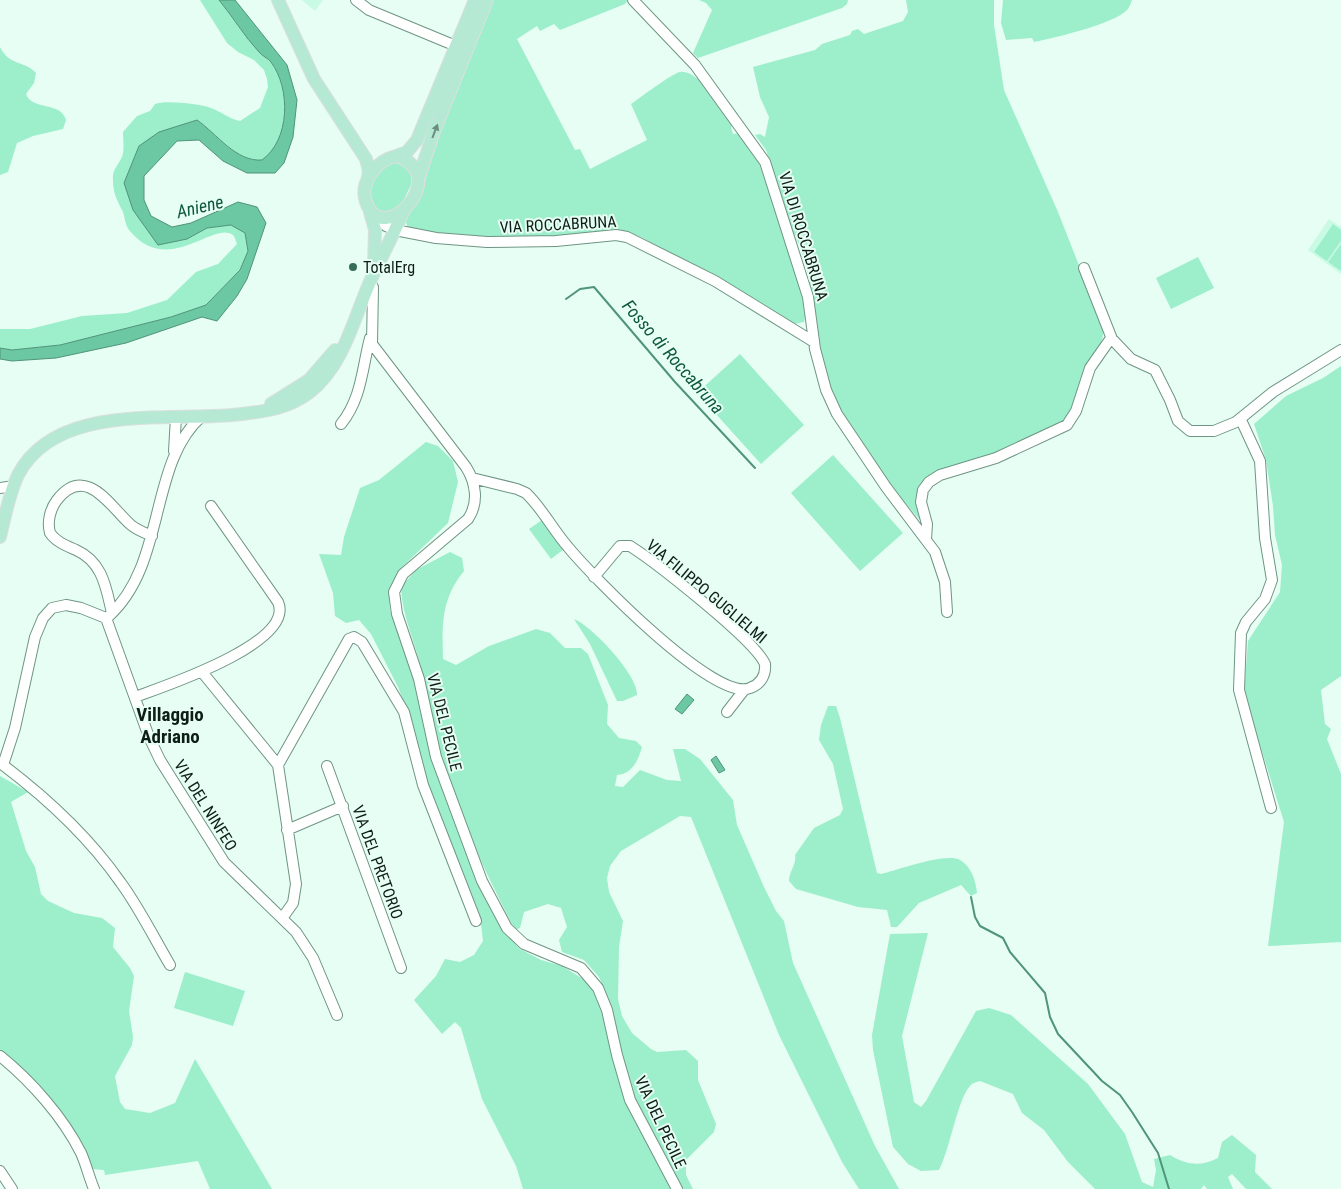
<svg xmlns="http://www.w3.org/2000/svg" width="1341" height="1189" font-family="'Roboto Condensed',sans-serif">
	<rect width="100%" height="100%" fill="#e6fef3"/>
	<path fill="#c9fae4" d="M302 0H323L315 11Z
		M1329 219 1341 227V274L1308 250Z"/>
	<path fill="#9deecb" d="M200 0H219C232 17 244 36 259 52 262 56 268 58 271 62 291 89 290 140 262 160 235 161 217 134 197 120 131 141 133 144 133 210L187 239 207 228 231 225 245 233 248 251 240 270 206 305 171 317 60 345 12 350 0 348V329H30L82 316 127 313 167 300 196 272 218 264 237 244 234 236C215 218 169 279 129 230 125 224 125 218 123 212 117 200 113 193 113 180 112 170 117 167 121 159 125 152 123 140 123 132L137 116 150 111 155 104C166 100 199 104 211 108 222 112 229 119 240 121L260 108 268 87 267 79 264 70 254 60 238 52 227 43Z
		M493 0H628L625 4 560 30 554 24 540 31 537 26 517 39 575 150 580 149 590 169 647 140 631 104C640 98 671 74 680 72 699 69 725 111 735 125L731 127 733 134 741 133 756 155 798 274 807 309 804 322 794 324 641 237 617 229 560 236 461 238 408 228 405 220 423 190 434 145Z
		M699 0H848L847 4 842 8 698 58 693 53 712 10 706 3Z
		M906 0H994V25L1004 90 1058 212 1104 329 1102 340 1079 384 1074 404 1063 423 995 454 927 479 923 524 875 466 835 401 828 386 819 344 808 274 803 255 790 224 766 150 755 135 760 134 765 137 769 117 760 97 753 67 815 50 822 44 850 35 852 31 858 29 864 34 903 21 908 12Z
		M1003 0H1132C1131 3 1129 8 1127 10 1114 24 1054 38 1034 42L1032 38 1006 40 1001 23Z
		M0 47C9 66 26 61 36 73L34 83 26 94C32 111 61 101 66 120L63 129 33 136 17 143 8 172 0 175Z
		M395 161 412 172 411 185 400 208 379 213C376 208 370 201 369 195 367 179 383 166 395 161Z
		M1333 224 1341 230V241L1327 261 1314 252Z
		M1341 244V271L1328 262Z
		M1198 257 1214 288 1171 309 1156 278Z
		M740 354 804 425 761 464 697 393Z
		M1341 366V676L1321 690 1325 724 1331 729 1327 739 1341 774V942L1268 946 1284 822 1244 694 1248 641 1280 592 1282 565 1275 535 1273 506 1266 460 1254 424 1286 396 1323 378Z
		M426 442 438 446 453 461 458 482 448 523 399 570 389 594 390 610 416 682 426 722 430 754 487 901 505 933 520 949 541 960 562 966 583 979 601 999 612 1056 625 1101 671 1189H523L516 1166 482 1099 461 1028 455 1022 442 1034 414 1000 436 976 445 959 460 962 474 955 483 941 480 915 422 767 413 726 398 687 371 634 359 620 346 623 335 616 333 593 319 554 341 555 344 537 360 488 379 480Z
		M833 455 903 533 860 571 791 493Z
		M542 520 564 549 551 559 529 529Z
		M450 552 462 558 464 571C441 599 442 625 443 659L456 665 489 646 536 629 550 633 565 648H581L588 654 608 705 607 724 619 738 636 741 642 747C638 761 632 774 617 775L615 786 623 787 640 770 667 780 681 781 673 749H685L700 759 733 800 737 825 764 887 776 911 784 921 793 963 875 1146 899 1189H859L842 1162 779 1035 691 817 680 816 621 851 610 866 607 878 609 892 623 921 619 947 618 999 622 1016 632 1033 651 1049 657 1052 686 1050 698 1061V1080L716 1124 714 1132 686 1160V1175L693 1189H681L629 1088 610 1003 599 977 584 960 562 952 559 940 567 927 561 908 548 904 524 912 520 928 515 930C491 883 467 835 450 785 437 748 431 709 422 671 415 642 402 616 401 587L416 570Z
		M574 619C592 626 639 676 637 695L623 701H617L590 644Z
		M828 706H836L840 718 877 873 881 874C898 870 946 852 960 860 971 866 976 881 977 893L971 896 961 885 919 903 897 927H891L887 910 858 907 796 889 789 881C789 871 797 864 795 855L814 828 840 815 843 809 833 764 819 740 821 725Z
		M0 776 28 792 11 802 26 851 35 867 41 894 48 901 74 913 102 918 115 928 113 947 130 968 134 976 129 1011 133 1037 132 1045 115 1076 120 1102 125 1109 150 1113 175 1103 195 1059 272 1189H210L198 1161 105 1175 104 1170 92 1169 14 1063 0 1051Z
		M928 933 902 1036 914 1102 921 1107 926 1101 976 1011 989 1008 1011 1015 1088 1084 1125 1134 1142 1182 1153 1187 1156 1170 1154 1159 1170 1155C1186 1165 1201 1167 1218 1158L1222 1142 1232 1135 1256 1155 1255 1172 1272 1189H1246L1232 1174 1228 1177 1233 1189H1207L1204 1185 1201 1189H1095L1068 1162 1044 1130 1022 1113 1013 1094 980 1081C977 1082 972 1083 970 1086 958 1098 950 1149 939 1170L921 1171 908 1164 893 1147 873 1050 872 1035 890 934Z
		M185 972 245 991 233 1026 174 1008Z"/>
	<path fill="#6cc7a3" stroke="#509479" d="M219 0H235L287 65 297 100 293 137 284 163 275 173H247L223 161 199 140 177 141 144 176V200L151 216 172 227 191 223 238 202 257 207 266 223 247 279 237 296 217 321 202 317 126 343 56 358 12 361 0 359V348L12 350 60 345 171 317 206 305 240 270 248 251 245 233 231 225 207 228 187 239 158 245 133 210 124 183 139 146 159 132 197 120C217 134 236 162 262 160 290 140 291 89 271 62 268 58 262 56 259 52 244 36 233 17 219 0Z
		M687 694 694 700 682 714 675 709Z
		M716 756 725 770 719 773 711 760Z"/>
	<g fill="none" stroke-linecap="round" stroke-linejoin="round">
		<path stroke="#509479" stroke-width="2" d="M566 299 580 289 594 287 675 382 755 468
			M971 897 975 917 980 926 1003 938 1010 952 1045 993 1050 1017 1058 1034 1102 1081 1120 1095 1132 1112 1158 1153 1169 1189"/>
		<defs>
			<path id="minor" d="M356 0 369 10 456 46
				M633 0 695 65 765 162 808 297 815 349 826 390 837 414 886 487 935 552 945 582 947 612
				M379 218 386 226 395 230 436 238 487 242 556 241 616 235 627 237 715 281 814 342
				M1084 268 1112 339 1131 359 1155 370 1170 400 1178 421 1190 431H1214L1236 422 1273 392 1341 350
				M369 285 373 287 372 344 466 467C476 483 479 503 468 519L403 574 394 592 397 614 419 679 436 757 482 881 507 928 524 944 581 968 598 988 607 1010 617 1055 630 1100 677 1189
				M1241 420 1260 461 1265 538 1272 580 1265 599 1246 622 1241 633 1239 690 1271 808
				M341 424C362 398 362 368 370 338
				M174 451 176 417
				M472 478 517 489 526 493C542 508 553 530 568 547 591 575 715 703 750 688 761 684 766 675 765 664 755 640 655 562 630 546H620L594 577
				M0 488 14 486
				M926 539 927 524 921 502 923 490 929 482 940 475 996 458 1067 425 1076 411 1090 368 1111 338
				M112 613C106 588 103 562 76 550 67 546 56 542 50 533 47 522 50 509 57 500 86 462 112 509 131 525 137 530 145 533 152 536
				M109 616C167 563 148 463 202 416
				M202 672 278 765
				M135 697C162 687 296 643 278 602L211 506
				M727 712 744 690
				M3 765 15 728 35 637 43 618 52 608 66 605 81 608 106 618 149 737 160 760 224 862 296 932 313 958 337 1015
				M3 765C48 799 89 837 121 883 140 909 154 938 170 965
				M327 766 401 968
				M287 830 343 806
				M283 917 293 903 296 884 278 765 349 639 354 637 362 642 404 712 423 785 476 921
				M0 1056C31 1081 63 1117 81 1153 86 1164 89 1177 94 1189
				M0 1171 12 1189"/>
			<path id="major" d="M278 0 314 79 366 159 369 171 367 182
				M396 156C454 174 382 251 366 202 359 182 377 160 396 156Z
				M396 156 407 152 417 140 475 0
				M419 177 433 134 487 0
				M370 212 375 230 374 267
				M271 404 309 380 335 350
				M0 537C5 516 9 494 18 475 57 400 175 423 242 414 268 411 289 408 310 392 343 366 353 321 369 284 380 259 393 236 403 212"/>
		</defs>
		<use href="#minor" stroke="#6f9584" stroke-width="12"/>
		<use href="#major" stroke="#dddfdf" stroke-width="14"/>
		<use href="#minor" stroke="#fff" stroke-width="10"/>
		<use href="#major" stroke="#b5e9d4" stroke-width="12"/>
	</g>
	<defs><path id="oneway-solid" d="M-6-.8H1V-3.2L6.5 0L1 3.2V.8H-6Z" transform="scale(1.25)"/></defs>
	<use fill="#6a8d7f" href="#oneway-solid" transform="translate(435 131) rotate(-69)"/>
	<circle fill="#356f58" stroke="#e6fef3" stroke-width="2" cx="353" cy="267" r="5"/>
	<g text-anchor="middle" stroke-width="4" stroke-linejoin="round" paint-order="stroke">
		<g font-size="16" fill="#0e1d17" stroke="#e6fef3">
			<text transform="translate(558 224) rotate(-3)" y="6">VIA ROCCABRUNA</text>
			<text transform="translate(804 236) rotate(73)" y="6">VIA DI ROCCABRUNA</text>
			<text transform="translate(707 591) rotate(40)" y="6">VIA FILIPPO GUGLIELMI</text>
			<text transform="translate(445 722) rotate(76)" y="6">VIA DEL PECILE</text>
			<text transform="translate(206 805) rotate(58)" y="6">VIA DEL NINFEO</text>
			<text transform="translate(378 862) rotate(70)" y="6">VIA DEL PRETORIO</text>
			<text transform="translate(661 1122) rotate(65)" y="6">VIA DEL PECILE</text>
		</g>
		<g font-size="16" fill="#0e1d17" stroke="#e6fef3" text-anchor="start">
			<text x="363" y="273">TotalErg</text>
		</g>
		<g font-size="18" font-style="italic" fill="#0e5840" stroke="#e6fef3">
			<text transform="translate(200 207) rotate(-13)" y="6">Aniene</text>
			<text transform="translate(673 357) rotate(49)" y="6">Fosso di Roccabruna</text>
		</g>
		<g font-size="19" font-weight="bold" fill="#0e1d17" stroke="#e6fef3">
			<text x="170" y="721">Villaggio<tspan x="170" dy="22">Adriano</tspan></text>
		</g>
	</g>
</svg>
